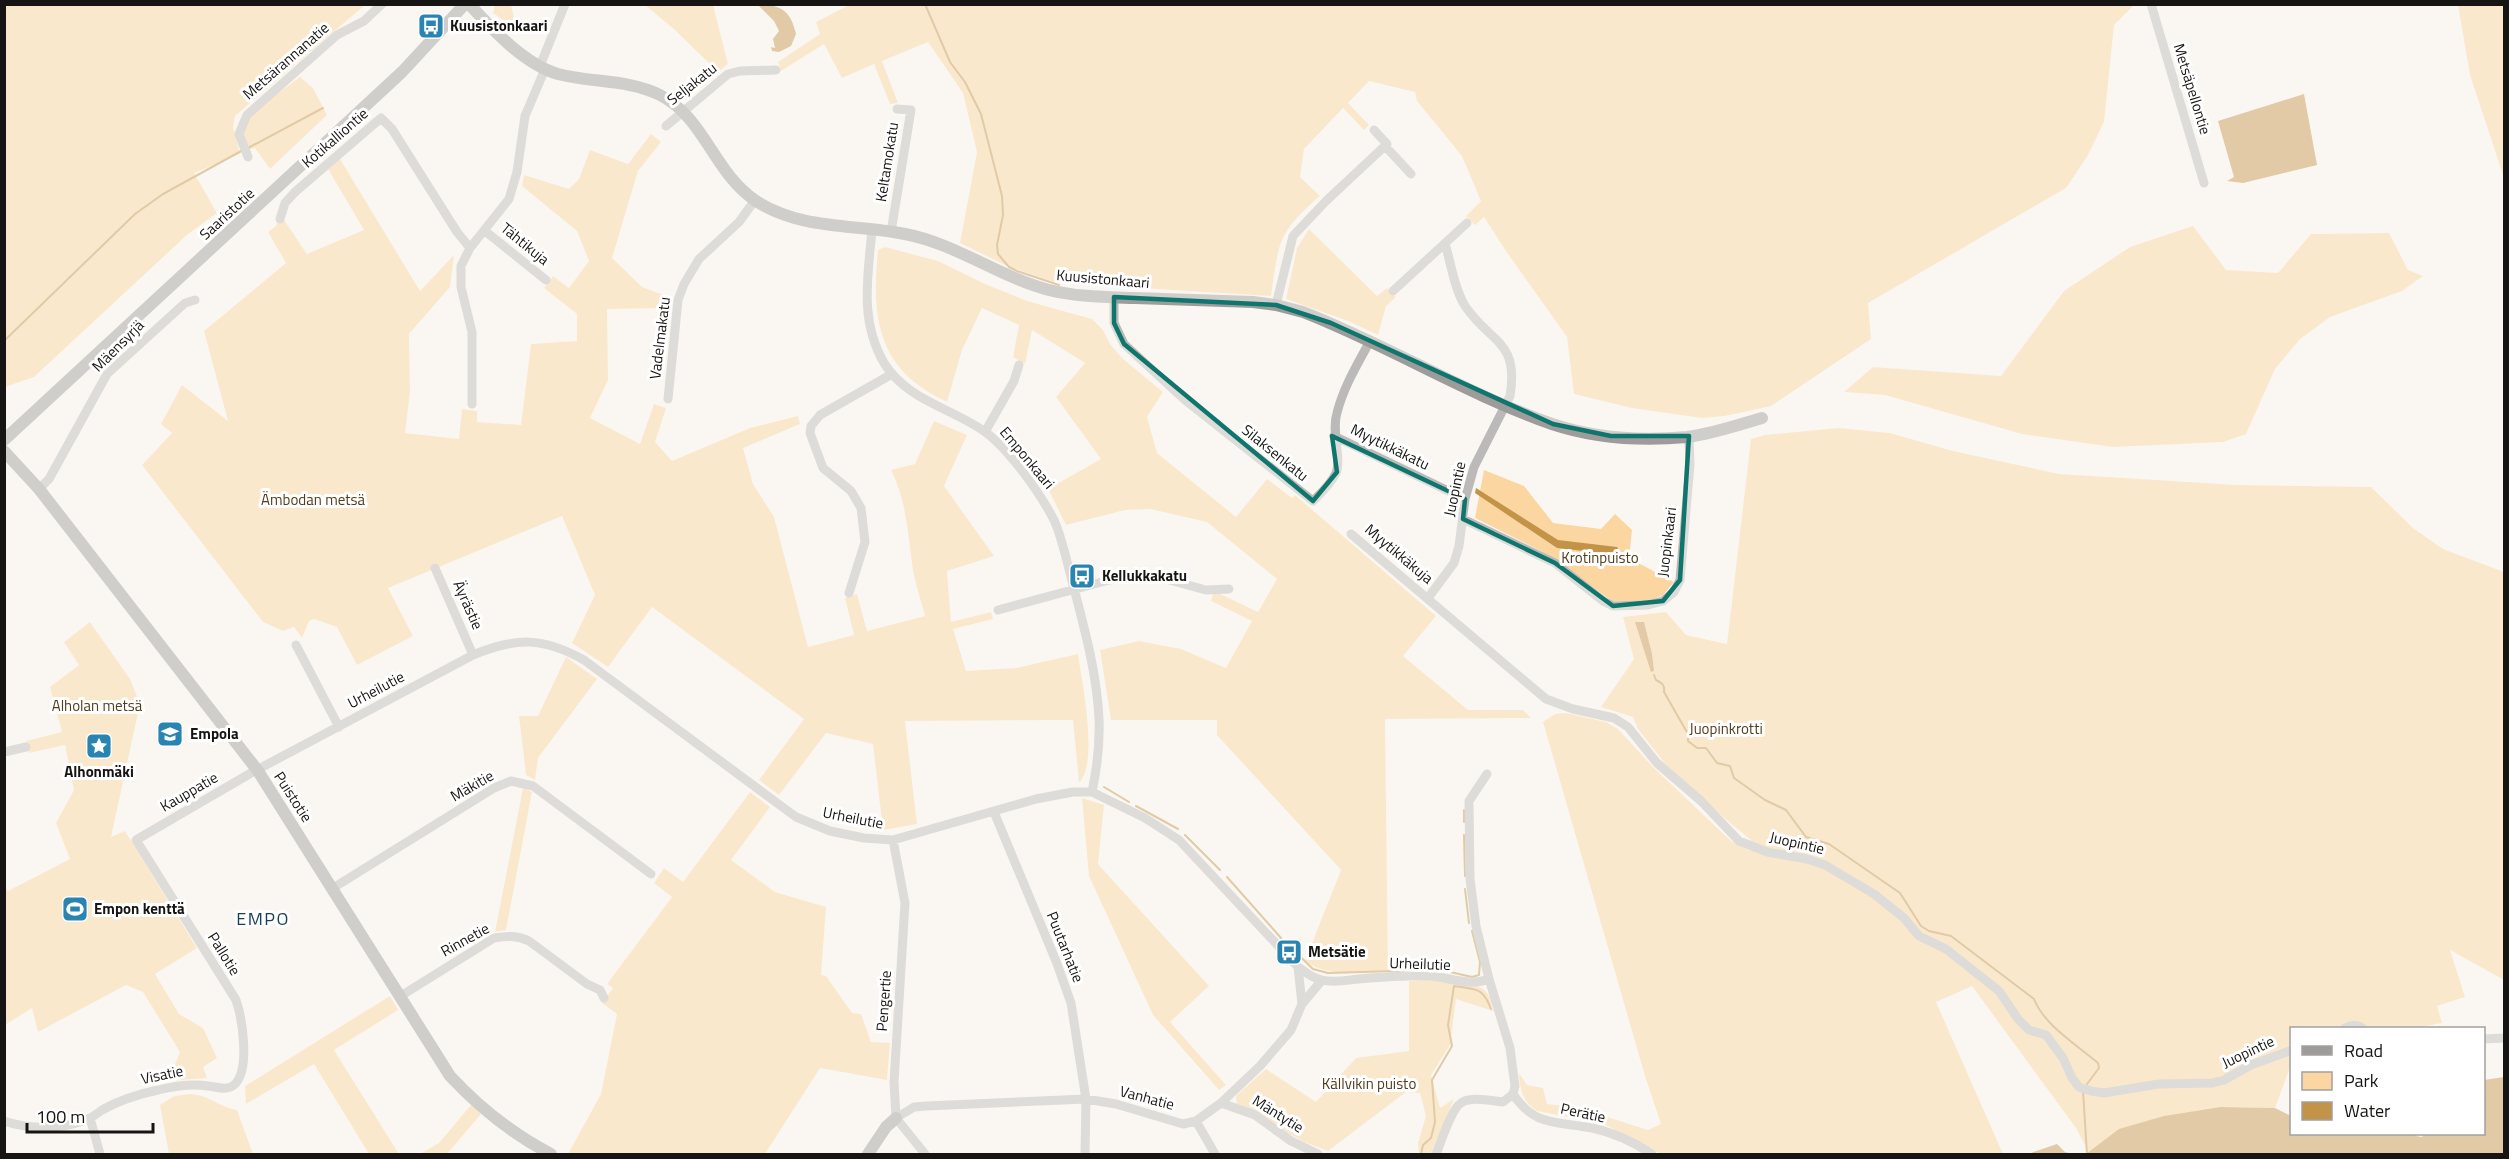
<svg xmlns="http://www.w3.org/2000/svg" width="2509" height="1159" font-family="'Titillium Web',sans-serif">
	<rect width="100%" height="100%" fill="#faf7f3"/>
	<path fill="#fbd6a1" d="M5 4 365 5 235 116 233 127 240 154 194 173 217 213 188 234 34 377 5 387Z
		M851 4 2134 5 2114 25 2104 122 2088 155 2066 188 1868 303 1871 339 1771 406 1725 416 1702 418 1632 408 1574 394 1567 337 1506 251 1484 217 1475 225 1466 216 1481 201 1462 156 1417 101 1415 92 1369 81 1348 103 1369 125 1364 130 1343 108 1304 149 1300 177 1320 196C1277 233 1279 242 1271 296L1057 283 1007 266 960 243 977 152 963 93 928 42 882 61 898 103 890 104 874 64 842 78 824 44 781 71 778 62 820 34 816 22Z
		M495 5H511L516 25 521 32 493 13Z
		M645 5H713L728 64 718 72 675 30Z
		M2458 5H2504V178L2470 75Z
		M300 77 313 88 327 115 270 169 255 148 248 150C245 143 242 136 245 127 250 111 286 88 300 77Z
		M651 134 661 142 638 171 612 258 642 287 672 298 669 308 607 309 608 380 590 418 640 444 654 404 666 408 655 442 672 461 750 428 798 416 800 424 743 448 753 484 774 517 808 647 854 635 845 598 857 594 867 631 925 616C921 601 916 586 913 571 908 536 907 502 891 470L915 464 934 421 967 435 944 486 994 556 947 571 951 622 991 612 993 619 953 629 966 671 1016 668 1078 654C1082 682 1099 763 1079 783L1073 720 905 721 917 824 883 830 873 744 826 733 779 795 759 780 804 719 652 607 608 667 572 643 595 595 562 516 388 588 413 636 357 665 337 627 314 619 309 621 302 638 294 627 283 631 263 622 142 465 172 433 161 424 182 385 228 421 204 331 286 263 268 232 276 226 280 214 307 254 364 230 328 169 340 159 420 291 454 255 450 287 409 334 410 392 405 433 459 439 462 409 477 411V422L521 425 531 344 577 341V314L544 288 553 276 569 288 589 261 577 231 522 186 524 175 569 189 579 179 590 150 628 164Z
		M2193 226 2226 270 2278 273 2311 234 2389 233 2408 270 2423 276 2402 291 2330 317 2300 339 2275 369 2246 434 2223 442 2113 447 2022 434 1885 395 1844 392 1873 367 2001 376 2064 291 2130 247Z
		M1309 229 1377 296 1387 288 1396 297 1386 306 1378 335 1348 321 1286 299 1297 248Z
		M885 247 938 261 985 284 1027 301 1092 319 1103 330 1110 344 1122 358 1163 392 1147 417 1157 453 1236 517 1267 479 1292 498 1295 495 1436 616 1403 656 1468 710H1523L1531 718 1385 719 1388 970C1360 972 1329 978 1305 961L1341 870 1217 735V720H1111L1100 650 1139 641 1181 649 1226 668 1252 621 1211 601 1214 591 1258 612 1277 579 1207 522 1150 509 1125 510 1066 525 1048 489 1101 459 1056 397 1085 363 1032 330 1025 364 1013 357 1019 325 982 308 962 350 947 402C878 370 871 320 878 250Z
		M1838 428 1890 433 1953 451 2059 474 2237 485 2371 487 2413 528 2443 549 2504 572V980L2450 950 2465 997 2437 1006 2442 1023 2416 1028H2292L2291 1065 2275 1108 2221 1107 2089 1153 2076 1128 1972 986 1936 1002 2003 1154H1661L1604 1124 1537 1111C1522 1101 1520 1090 1519 1073L1527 1085 1543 1088 1547 1104 1576 1107 1648 1130 1661 1124 1645 1076 1543 722 1555 714 1566 713 1606 722 1618 729 1654 768 1731 841 1750 851 1751 840 1677 779 1638 729 1633 717 1601 707 1634 659 1623 617 1666 612 1686 635 1727 644 1751 439 1764 435Z
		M1484 470 1524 486 1553 523 1601 529 1615 514 1632 530 1629 558 1674 582 1663 595 1648 602 1612 601 1541 551 1475 518Z
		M90 622 130 679 140 704 111 837 125 831 197 948 155 974 179 1014 203 1028 217 1058 203 1067 207 1078 168 1081 180 1052 143 992 126 985 38 1032 32 1008 5 1025 4 885 8 891 70 859 56 823 74 790 65 745 29 753 26 741 62 732 50 687 79 665 64 642Z
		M566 657 597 679 538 758 535 780 526 775 519 716H538Z
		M523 788 532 792 506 930 495 932Z
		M750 792 770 807 731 860 775 892 826 907 821 975 826 976 852 1013 861 1014 871 1042 890 1043 887 1080 820 1068 765 1154H568L601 1094 617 1014 602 1003 613 988 607 984 672 897 654 883 664 868 683 882Z
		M1082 798 1104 805 1098 864 1209 986 1170 1022 1226 1085 1219 1090 1153 1015 1089 876Z
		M1424 980C1438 982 1472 981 1483 989 1490 994 1492 1003 1493 1011L1456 999 1450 1045 1431 1075 1440 1108 1454 1099 1431 1154H1419L1418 1143 1426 1116 1420 1093 1406 1092 1328 1151 1304 1142 1237 1105 1236 1096 1266 1069 1316 1102 1356 1058 1409 1051V981Z
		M390 996 398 1010 334 1050 399 1154H369L314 1064 246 1104 245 1086Z
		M190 1094C209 1095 219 1107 237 1110L253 1154H169L160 1105 174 1096Z
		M471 1105 481 1114 447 1154H420L439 1143Z"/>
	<path fill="#c39348" d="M758 5C781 4 791 11 796 34L791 46 779 52 772 51 771 47 775 48 773 39 779 31 774 21Z
		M2304 94 2317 165 2243 183 2227 181 2234 177 2218 121Z
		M1476 488 1558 540 1617 547 1623 560 1616 562 1612 557 1601 553 1557 548 1475 493Z
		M1635 622H1644L1652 654 1654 671 1651 672Z
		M2504 1077V1154H2086L2119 1129 2164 1116 2221 1107 2275 1108 2291 1116 2292 1134H2415L2416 1136 2422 1137 2424 1134H2484V1080Z
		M2057 1144 2065 1152 2072 1154H2028Z"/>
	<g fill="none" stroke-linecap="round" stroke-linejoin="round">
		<path stroke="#c39348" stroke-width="2" d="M925 4 950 62 965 82 981 114 1002 196 1003 215 997 245 998 254 1009 267 1017 271 1059 285
			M248 148 323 108
			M4 341 135 214 163 194 243 150
			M1654 675 1656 680C1662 683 1665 685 1664 692L1688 734V741L1697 748H1706L1717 763 1730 766 1734 778 1765 800 1786 810 1806 837 1829 844 1900 893 1921 926 1929 931 1951 936 2034 999C2044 1025 2077 1045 2098 1063L2099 1068 2087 1084
			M1104 787 1129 802
			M1136 806 1178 829
			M1464 810V822
			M1185 835 1220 870
			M1464 835 1465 876
			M1227 877 1281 938
			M1465 889 1469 923
			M1287 944 1313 969 1328 973 1427 970
			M1437 969 1472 977 1479 975 1480 962 1472 931
			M2083 1091 2087 1154
			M1421 1154 1423 1145 1431 1138 1435 1122 1432 1080 1452 1046 1448 1025 1454 986C1475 989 1483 987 1491 1009"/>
		<path stroke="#bcbab8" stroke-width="9" d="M2151 4 2204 183
			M540 66 565 4
			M666 126 728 74 740 71 776 70
			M1385 146 1411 174
			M248 157 239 134 247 115 337 35 364 21 382 4
			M280 219 285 203 295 192 381 118 392 129 457 232 470 248
			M872 230C868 276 859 320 884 363 907 400 951 408 984 431 1009 449 1040 493 1054 520 1062 538 1066 558 1071 577 1083 623 1097 672 1099 719 1100 744 1097 768 1092 792
			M485 231 546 280
			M891 232 911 110 897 109
			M1393 291 1467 223
			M1114 297V323L1124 344 1185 400 1313 501C1321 493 1331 484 1336 473 1342 459 1331 432 1337 413 1343 388 1358 363 1370 341
			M1276 305 1293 236 1326 201 1387 144 1374 130
			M668 399 678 300 684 284 699 259 739 222 755 200
			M472 404V332L461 287V266L470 248 509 199 517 172 525 116 545 69
			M985 432 1014 381 1019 365
			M1334 436 1465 499
			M39 489 49 479 107 374 185 303 195 300
			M1463 519 1555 563 1603 601 1613 606 1648 605 1663 601 1674 592 1680 580 1690 464 1689 436
			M1351 534 1546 699 1573 709 1614 718 1628 727 1657 763 1701 801 1739 841 1767 852 1807 859 1825 865 1874 894 1904 918 1919 936 1946 949 1999 991 2018 1019 2029 1030 2046 1035 2063 1058 2072 1078 2079 1087 2091 1091 2104 1093 2159 1084 2212 1083 2224 1080 2251 1065 2292 1050
			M435 568 473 655
			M849 593 865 542 861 508 851 491 823 468 810 433 811 426 820 415 892 374
			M1428 598 1454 563 1459 546 1465 499 1474 467 1510 396C1519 340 1491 344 1465 306 1454 288 1451 263 1445 244
			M998 610 1109 580 1137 577 1162 578 1206 590 1229 589
			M296 645 339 727
			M4 752 26 747
			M994 812 1056 961 1071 1003 1086 1099 1085 1154
			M893 840 905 903 894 1082 896 1118 925 1154
			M333 888 494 788 511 781 533 786 651 874
			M399 997 494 938C507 936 517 935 529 941L587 984 600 990 604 998
			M1302 1004 1322 980
			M2345 1028C2351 1025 2357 1024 2362 1028
			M2484 1039 2504 1038
			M1513 1094C1535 1127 1556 1121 1592 1128 1612 1132 1635 1143 1652 1154
			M1221 1103 1255 1115 1291 1141 1318 1154
			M90 1118 100 1154
			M896 1118 914 1107 926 1106 1086 1099 1116 1104 1183 1124 1196 1121 1221 1103 1260 1066 1291 1030 1302 1004 1298 967
			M4 1121C31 1130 65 1130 90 1118 94 1116 98 1113 102 1110 118 1101 139 1094 158 1090 174 1086 191 1083 208 1086 217 1087 226 1091 234 1085 251 1070 242 1018 236 1000L136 840 251 773 473 655C516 637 543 637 584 660L796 817 830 831 864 838 893 840 1036 799 1073 792H1092L1145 818 1179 840 1298 967C1305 972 1313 979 1322 980 1334 983 1348 980 1359 979 1383 977 1406 975 1429 976 1449 977 1469 987 1489 979
			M1196 1121 1215 1154
			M1436 1154C1441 1143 1451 1109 1461 1103 1471 1096 1492 1101 1503 1102L1513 1094 1515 1086 1510 1048 1489 979 1476 926 1470 879 1469 801 1487 774"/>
		<path stroke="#9e9c9a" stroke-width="12" d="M469 4C493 30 524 64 558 74 592 83 628 79 660 95 705 118 713 172 756 201 801 230 855 224 905 234 957 244 999 277 1049 290 1077 297 1107 297 1135 298 1174 299 1214 301 1253 302L1276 305 1303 312C1388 345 1466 394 1552 424 1594 438 1643 441 1687 437 1712 434 1738 425 1762 418
			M4 440 402 72 465 4
			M4 451 39 489 258 771 450 1076C479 1107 514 1135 551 1154
			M868 1154 886 1127 896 1118"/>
	</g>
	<path d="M0 0H2509V1159H0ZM1114 297 1276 305 1331 323 1553 424 1611 436H1689L1680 580 1663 601 1613 606 1555 563 1463 519 1465 499 1332 436 1337 472 1313 501 1124 344 1114 323Z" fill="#faf7f3" fill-opacity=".55" fill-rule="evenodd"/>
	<path fill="none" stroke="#0f766e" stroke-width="4.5" stroke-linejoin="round" d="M1114 297 1276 305 1331 323 1553 424 1611 436H1689L1680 580 1663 601 1613 606 1555 563 1463 519 1465 499 1332 436 1337 472 1313 501 1124 344 1114 323Z"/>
	<defs>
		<symbol id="bus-square" viewBox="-11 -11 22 22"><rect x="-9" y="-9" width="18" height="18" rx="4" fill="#2984b2" stroke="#fff"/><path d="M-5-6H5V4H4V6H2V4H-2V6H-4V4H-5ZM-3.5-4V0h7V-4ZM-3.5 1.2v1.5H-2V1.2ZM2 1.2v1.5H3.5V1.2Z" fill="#fff"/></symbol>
		<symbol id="school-square" viewBox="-11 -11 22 22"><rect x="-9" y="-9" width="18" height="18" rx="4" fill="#2984b2" stroke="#fff"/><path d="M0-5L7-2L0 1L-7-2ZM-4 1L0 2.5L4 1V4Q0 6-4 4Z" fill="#fff"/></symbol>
		<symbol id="sight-square" viewBox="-11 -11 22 22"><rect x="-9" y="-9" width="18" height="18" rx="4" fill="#2984b2" stroke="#fff"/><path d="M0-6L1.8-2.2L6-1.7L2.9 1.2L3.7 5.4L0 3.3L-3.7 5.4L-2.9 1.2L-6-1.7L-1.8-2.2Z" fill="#fff"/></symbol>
		<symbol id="stadium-square" viewBox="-11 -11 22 22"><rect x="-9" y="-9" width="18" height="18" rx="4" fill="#2984b2" stroke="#fff"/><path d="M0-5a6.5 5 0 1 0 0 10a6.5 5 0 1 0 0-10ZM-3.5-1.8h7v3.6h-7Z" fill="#fff"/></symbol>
	</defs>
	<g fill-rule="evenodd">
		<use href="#bus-square" x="416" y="11" width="30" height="30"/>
		<use href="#bus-square" x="1067" y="561" width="30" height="30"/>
		<use href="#school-square" x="155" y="719" width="30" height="30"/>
		<use href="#sight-square" x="84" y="731" width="30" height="30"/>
		<use href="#stadium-square" x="60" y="894" width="30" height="30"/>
		<use href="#bus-square" x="1274" y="937" width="30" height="30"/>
	</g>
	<g text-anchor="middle" stroke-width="6" stroke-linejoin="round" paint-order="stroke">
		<g font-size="15" font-weight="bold" fill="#161513" stroke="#fff" text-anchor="start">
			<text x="450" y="31">Kuusistonkaari</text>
			<text x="1102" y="581">Kellukkakatu</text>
			<text x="190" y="739">Empola</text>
			<text x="99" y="777" text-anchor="middle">Alhonmäki</text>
			<text x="94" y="914">Empon kenttä</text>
			<text x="1308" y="957">Metsätie</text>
		</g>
		<g font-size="15" fill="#161513" stroke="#fff">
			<text transform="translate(286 61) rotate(-41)" y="5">Metsärannanatie</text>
			<text transform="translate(692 84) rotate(-38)" y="5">Seljakatu</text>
			<text transform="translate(2192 89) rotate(73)" y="5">Metsäpellontie</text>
			<text transform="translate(335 138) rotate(-41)" y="5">Kotikalliontie</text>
			<text transform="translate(887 162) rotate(-81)" y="5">Keltamokatu</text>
			<text transform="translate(227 214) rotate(-43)" y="5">Saaristotie</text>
			<text transform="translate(525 244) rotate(39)" y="5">Tähtikuja</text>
			<text transform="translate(1103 279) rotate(5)" y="5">Kuusistonkaari</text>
			<text transform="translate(660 338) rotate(-83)" y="5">Vadelmakatu</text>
			<text transform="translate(118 346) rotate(-45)" y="5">Mäensyrjä</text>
			<text transform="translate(1390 447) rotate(26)" y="5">Myytikkäkatu</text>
			<text transform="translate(1275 453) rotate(39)" y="5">Silaksenkatu</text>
			<text transform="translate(1027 458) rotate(50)" y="5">Emponkaari</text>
			<text transform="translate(1455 489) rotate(-78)" y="5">Juopintie</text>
			<text transform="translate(1667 542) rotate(-83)" y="5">Juopinkaari</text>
			<text transform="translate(1399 554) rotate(40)" y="5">Myytikkäkuja</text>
			<text transform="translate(468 605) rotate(66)" y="5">Äyrästie</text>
			<text transform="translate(376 690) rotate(-28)" y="5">Urheilutie</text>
			<text transform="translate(472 786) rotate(-30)" y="5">Mäkitie</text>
			<text transform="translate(189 792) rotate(-30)" y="5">Kauppatie</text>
			<text transform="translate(293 797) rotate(57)" y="5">Puistotie</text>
			<text transform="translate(853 818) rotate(11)" y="5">Urheilutie</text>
			<text transform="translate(1797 843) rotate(13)" y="5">Juopintie</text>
			<text transform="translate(465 940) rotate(-29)" y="5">Rinnetie</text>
			<text transform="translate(1065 947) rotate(68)" y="5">Puutarhatie</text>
			<text transform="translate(224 954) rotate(58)" y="5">Pallotie</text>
			<text transform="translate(1420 964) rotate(2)" y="5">Urheilutie</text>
			<text transform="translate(884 1001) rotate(-86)" y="5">Pengertie</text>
			<text transform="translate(2248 1052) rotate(-25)" y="5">Juopintie</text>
			<text transform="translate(162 1075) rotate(-12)" y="5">Visatie</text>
			<text transform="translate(1147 1098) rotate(15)" y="5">Vanhatie</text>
			<text transform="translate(1583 1113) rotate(12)" y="5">Perätie</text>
			<text transform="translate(1278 1114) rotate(32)" y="5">Mäntytie</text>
		</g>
		<g font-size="15" fill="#523d1c" stroke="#fff">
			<text x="313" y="505">Ämbodan metsä</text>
			<text x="1600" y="563">Krotinpuisto</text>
			<text x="97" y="711">Alholan metsä</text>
			<text x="1726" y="734">Juopinkrotti</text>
			<text x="1369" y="1089">Källvikin puisto</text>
		</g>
		<g font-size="18" letter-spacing="1.5" fill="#184258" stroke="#fff">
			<text x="263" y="925">EMPO</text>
		</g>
	</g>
	<rect width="2509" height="1159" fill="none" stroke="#161513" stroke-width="12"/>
	<rect x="2290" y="1027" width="195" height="108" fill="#ffffff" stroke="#a2a1a1" stroke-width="1.5"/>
	<rect x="2302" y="1046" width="30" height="9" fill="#9e9c9a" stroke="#a2a1a1" stroke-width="1.5"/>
	<text x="2344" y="1057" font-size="18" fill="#161513">Road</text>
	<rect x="2302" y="1072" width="30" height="18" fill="#fbd6a1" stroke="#a2a1a1" stroke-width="1.5"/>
	<text x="2344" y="1087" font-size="18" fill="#161513">Park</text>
	<rect x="2302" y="1102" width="30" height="18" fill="#c39348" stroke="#a2a1a1" stroke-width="1.5"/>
	<text x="2344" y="1117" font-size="18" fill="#161513">Water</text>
	<path d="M27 1123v9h126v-9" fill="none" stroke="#161513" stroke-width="3"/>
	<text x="36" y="1123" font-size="18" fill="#161513" stroke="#ffffff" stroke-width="4.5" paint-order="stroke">100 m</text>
</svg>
